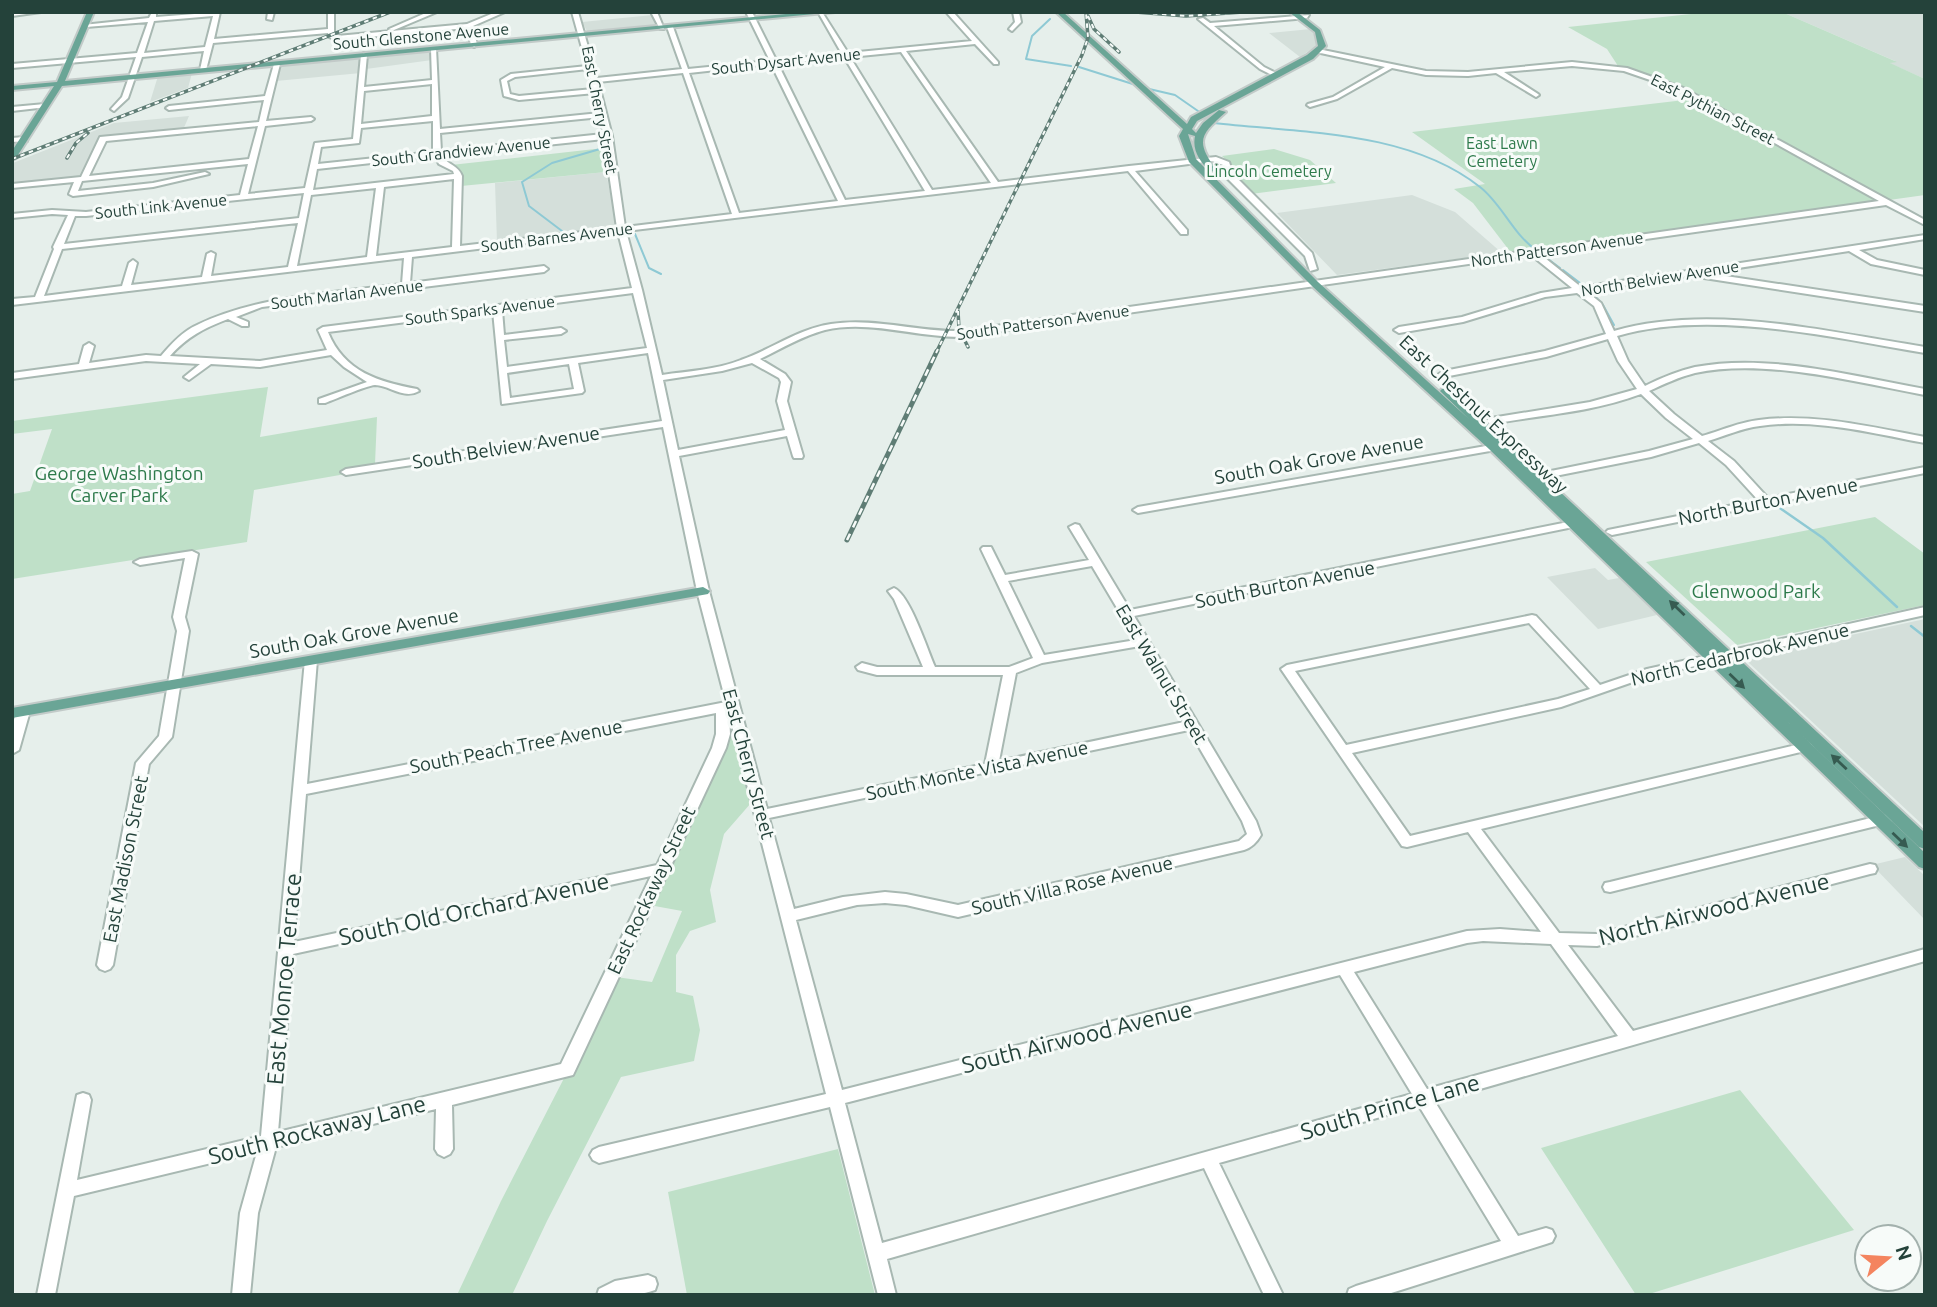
<svg xmlns="http://www.w3.org/2000/svg" width="1937" height="1307" font-family="Ubuntu,sans-serif">
	<rect width="100%" height="100%" fill="#e6efeb"/>
	<path fill="#d4dfda" d="M1782 12H1925V79L1889 63 1895 61Z
		M653 15 656 27 588 33 582 22Z
		M1311 29 1317 40 1316 46 1300 57 1269 33Z
		M432 52V60L366 69 368 57Z
		M361 59V73L276 81 281 65Z
		M192 73 188 88 150 102 158 76Z
		M189 116 183 130 102 138 79 178 12 185 13 163 114 123Z
		M606 172 616 223 611 227 497 242 495 183Z
		M1412 195 1455 212 1502 253 1337 275 1277 213Z
		M1595 568 1608 580 1619 578 1657 615 1598 629 1547 577Z
		M1925 619V827L1749 663 1754 656Z
		M1905 857 1925 876V920L1872 865Z"/>
	<path fill="#bfe0c8" d="M1710 12H1782L1897 62 1890 63 1925 79V195L1889 200 1666 79 1618 66 1607 49 1568 27Z
		M1693 99 1877 201 1512 254 1473 203 1454 189 1485 184 1412 132Z
		M604 148 606 172 461 186 460 171 451 165Z
		M1274 149 1310 160 1336 183 1251 194 1234 175 1233 166 1222 156Z
		M268 387 260 437 377 417 375 464 357 472 254 490 247 542 12 579V494L30 491 52 429 12 434V421Z
		M1875 517 1925 554V605L1737 645 1646 562Z
		M736 735 751 803 724 834 710 890 716 922 690 931 676 955V992L693 996 700 1030 694 1061 621 1077 547 1221 512 1295H457L501 1201 616 977 652 982 682 911 649 905 727 737Z
		M1740 1090 1854 1230 1646 1295H1636L1541 1148Z
		M838 1149 875 1295H687L668 1192Z"/>
	<g fill="none" stroke-linecap="round" stroke-linejoin="round">
		<path stroke="#8ec9d4" stroke-width="2" d="M1050 19 1032 36 1026 59 1071 66
			M1079 67 1139 86
			M1145 88 1175 95 1198 111
			M1214 123C1301 133 1408 130 1480 187 1502 204 1512 233 1536 250
			M562 231 529 206 522 182 552 163 600 149
			M635 234 649 268 661 274
			M1544 256 1560 268
			M1563 270 1584 286
			M1590 291 1603 305 1614 325"/>
		<path stroke="#8ec9d4" stroke-width="2.5" d="M1626 357 1633 369
			M1650 391 1663 404
			M1710 442 1732 460
			M1737 464 1761 490
			M1774 504 1823 538 1897 607
			M1911 626 1925 637"/>
		<defs>
			<path id="minor" d="M12 12H41L12 16Z
				M152 12H156V17L220 12 214 39 328 29V12H334V35L337 36 467 24 496 12H505L473 26 477 45 474 47 471 45 467 28 336 40 329 37 328 33 213 43 206 70 203 72 200 70 204 51 142 57 128 98 114 111 111 109 122 97 136 57 12 68V64L137 53 148 22 86 27 83 25 149 18ZM213 16 205 47 144 53 154 21Z
				M268 12H274L272 20 267 19Z
				M428 12H437L394 30 389 29Z
				M572 12H578L597 78 682 69 667 27 670 25 673 27 688 69 770 61 746 12H752L776 60 842 54 818 12H822L848 53 972 41 946 12H953L998 62V64H994L975 44 906 51 998 182 1129 166 1216 157 1229 162 1233 174 1312 253 1317 269 1310 271 1305 256 1226 177 1223 165 1212 161 1135 171 1187 230V234H1181L1128 171 626 231 642 290 662 375C688 371 716 370 741 360 772 349 798 329 831 324 874 317 917 332 960 331L1879 201 1679 90 1624 71 1572 66 1504 72 1538 94 1539 95 1536 97 1496 73 1468 76 1426 75 1392 68 1337 99 1310 107 1307 105 1308 104 1333 97 1385 67 1316 52 1318 49 1426 71 1468 72 1572 62 1627 68 1683 88 1925 220V225L1886 205 1540 254 1581 287 1925 235V239L1859 250 1877 260 1925 270V275L1871 264 1849 251 1706 273 1925 306V312L1704 278 1701 277V274L1586 291 1601 303 1614 331C1711 303 1827 332 1925 347V353C1829 337 1710 309 1617 336L1628 361 1645 386C1661 378 1678 371 1695 367 1768 353 1853 376 1925 389V395C1855 382 1765 358 1695 373 1679 377 1664 384 1649 391L1674 414 1702 436C1720 431 1740 422 1759 420 1815 413 1870 427 1925 437V443C1871 433 1815 418 1760 426 1742 428 1725 436 1708 441L1734 461 1768 498 1925 467V473L1612 535 1606 532 1608 530 1758 500 1726 465 1699 443 1651 457 1550 477 1546 476 1545 474 1546 472 1649 451 1693 439 1666 418 1641 394C1594 412 1541 415 1491 424L1486 421 1491 418 1590 402 1637 389 1618 361 1608 339 1546 357 1444 377 1439 374 1444 371 1545 351 1606 334 1594 306 1577 293 1545 297 1463 322 1399 333 1394 330 1399 327 1462 317 1541 293 1572 288 1531 255 960 337C915 337 869 320 825 330 802 336 781 349 760 359L785 374 791 382 787 401 803 456 802 458H794L793 456 787 436 679 456 709 591 767 809 985 764 1003 675H877L858 670 856 667 862 663 877 667H923L894 599 888 591 894 588C910 595 927 649 935 667H1009L1033 658 981 549 983 547H991L1005 575 1089 560 1069 527 1075 524 1079 525 1130 610 1583 519 1588 522 1583 525 1134 616 1256 821 1261 835C1257 842 1251 848 1244 850L958 917 906 905 885 903 857 905 796 920 842 1090 1467 931 1500 929 1541 932 1468 832 1407 847 1402 846 1281 669 1287 665 1532 615 1536 616 1600 685 1647 669 1925 607V615L1650 676 1561 707 1352 753 1410 836 1813 741 1818 742 1820 745 1813 749 1481 829 1559 933 1597 934 1870 864 1875 865 1877 869 1875 873 1870 874 1597 946 1568 945 1633 1031 1925 949V961L1435 1102 1518 1236 1546 1228 1552 1230 1555 1236 1552 1242 1546 1244 1385 1295H1347L1349 1289 1356 1286 1501 1241 1419 1106 1219 1163 1283 1295H1264L1204 1168 887 1259 896 1295H878L830 1107 599 1163 593 1160 590 1155 593 1150 599 1147 826 1094 729 714 730 734 726 748 573 1075 452 1105 453 1149 450 1154 444 1157 438 1154 435 1149 436 1109 276 1147 258 1213 250 1295H232L240 1213 257 1152 74 1196 55 1295H37L77 1095 83 1093 89 1095 91 1100 77 1180 261 1136 305 660 307 657H315L317 660 307 784 726 702 697 591 663 427 346 475 341 472 346 469 662 421 648 353 578 363 584 391 582 393 502 404 493 311 328 332C344 372 379 382 417 389L419 391C404 400 389 385 375 385 365 386 336 399 325 403H319V399L367 382 344 367 331 355 260 367 211 364 189 380 184 377 200 364 146 361 12 379V373L79 364 84 346 89 343 94 346 89 363 146 355 161 356C171 344 183 331 197 325 260 295 333 293 402 284L404 258 12 305V299L35 297 54 249 53 247 68 215 52 214 12 218V214L52 210 86 212 240 195 248 164 82 181 78 191 153 183 205 172 209 174 153 187 73 196 69 194 74 182 12 188V184L81 177 100 137 259 122 264 100 169 110 166 108 169 106 265 96 274 64 277 62 280 64 266 121 311 117 314 119 311 121 265 126 248 194 305 188 315 143 353 139 361 55 364 53 367 55 364 87 432 80 431 49 436 48 440 129 600 113 595 93 519 100 504 96 501 80 511 74 587 66ZM901 52 991 183 932 190 850 57ZM844 57 925 191 845 200 778 64ZM771 64 838 201 739 213 689 73ZM588 69 593 89 519 96 510 94 507 81 515 77ZM683 73 732 214 625 227 612 136 601 93 602 91 598 82ZM432 84V116L361 124 364 91ZM601 117 603 134 441 151 440 133ZM433 121V152L318 164 321 147 359 143 361 128ZM258 126 249 159 89 176 106 141ZM604 139 617 228 460 246 462 176C458 165 448 165 442 156ZM435 156 439 164 453 171 454 174 313 190 317 169ZM454 179 452 247 376 256 384 187ZM376 188 367 257 297 266 311 195ZM304 193 299 218 64 244 75 216H86ZM298 223 288 267 211 276 215 254 211 252 207 254 202 277 131 285 137 263 133 260 129 263 122 286 44 296 62 249ZM618 232 632 288 323 327 318 330 327 350 260 361 170 356C187 337 204 328 228 319L242 326H248V322L236 317 262 307 544 272 548 269 544 266 410 283 412 257ZM633 293 647 348 507 367 504 340 561 334 566 331 561 328 504 335 502 310ZM752 363 779 378 781 382 777 401 785 430 678 450 663 380 722 371ZM569 364 574 389 510 398 507 373ZM1092 566 1136 640 1044 655 1008 581ZM1529 623 1590 689 1558 699 1346 745 1295 671ZM1140 646 1184 722 999 761 1016 673 1042 663ZM716 713V734L712 748 657 865 294 942 306 794ZM1189 730 1242 821 1247 834 1239 841 958 905 906 894 885 892 843 897 794 909 769 818ZM651 876 561 1064 278 1132 293 954ZM1483 941 1551 944 1618 1036 1427 1089 1354 972 1467 943ZM1340 975 1412 1094 882 1243 845 1103Z
				M651 12H657L664 29H660Z
				M1013 12H1019L1021 22 1012 31 1009 29 1015 22Z
				M1309 15 1307 18 1214 26 1264 67 1278 74V76L1276 77 1260 69 1198 19 1203 18 1210 23Z
				M45 104 48 106 47 107 12 111V107Z
				M24 137H27V141L12 142V138Z
				M1503 443 1508 446 1507 448 1138 513 1133 510 1138 507Z
				M192 551 198 554 185 617 189 631 172 737 149 764 113 965 110 969 105 971 100 969 97 965 136 763 159 736 177 631 173 617 185 558 140 565 134 562 140 559Z
				M24 707 30 711 19 750 12 754C12 739 9 714 24 707Z
				M1887 814 1892 816 1894 819 1892 822 1610 892 1605 891 1603 887 1605 883 1610 882Z
				M648 1275 655 1278 657 1284 655 1290C636 1297 616 1295 597 1295L599 1289 615 1281Z"/>
			<path id="major" d="M87 12H94L65 81 807 12H835L62 86 16 158 12 160V151L54 86 12 90V86L57 82Z
				M1056 12H1063L1187 124 1191 117 1307 55 1318 46 1315 32 1289 12H1297L1320 30 1326 46 1313 59 1197 121 1192 129 1196 133 1203 123 1219 110 1226 112C1201 134 1194 141 1217 170L1210 172C1200 161 1192 151 1195 136L1188 134 1196 159 1318 282 1469 419 1440 391 1442 389H1450L1925 833V849L1919 847 1768 703 1925 853V869L1919 867 1489 449 1312 286 1189 162 1179 136 1183 129Z
				M703 587 710 591 708 594 12 718V708Z"/>
		</defs>
		<use href="#minor" stroke="#a8b8b2" stroke-width="4"/>
		<use href="#major" stroke="#c2cac8" stroke-width="4"/>
		<use href="#minor" fill="#fff" fill-rule="evenodd"/>
		<use href="#major" fill="#6aa596" fill-rule="evenodd"/>
		<defs>
			<path id="rail-far1" d="M1135 12 1186 16 1243 12
				M1088 16 1094 29 1119 52
				M67 158 76 143 88 133
				M12 159 390 12
				M958 311 959 329 968 347
				M936 353 1082 55 1088 38 1086 12"/>
			<path id="rail" d="M847 540 937 351"/>
		</defs>
		<use href="#rail-far1" stroke="#5f7d75" stroke-width="3.5"/>
		<use href="#rail" stroke="#5f7d75" stroke-width="5"/>
		<use href="#rail-far1" stroke="#f7fbf9" stroke-width="2" stroke-dasharray="4.5" stroke-linecap="butt"/>
		<use href="#rail" stroke="#f7fbf9" stroke-width="2.5" stroke-dasharray="7" stroke-linecap="butt"/>
	</g>
	<defs><path id="oneway-solid" d="M-6-.8H1V-3.2L6.5 0L1 3.2V.8H-6Z" transform="scale(1.75)"/></defs>
	<g fill="#365b51">
		<use href="#oneway-solid" transform="translate(1677 608) rotate(-136)"/>
		<use href="#oneway-solid" transform="translate(1737 681) rotate(44)"/>
		<use href="#oneway-solid" transform="translate(1839 762) rotate(-137)"/>
		<use href="#oneway-solid" transform="translate(1900 840) rotate(44)"/>
	</g>
	<g text-anchor="middle" stroke-width="6" stroke-linejoin="round" paint-order="stroke">
		<g font-size="16" fill="#24423a" stroke="#f7fbf9">
			<text transform="translate(421 36) rotate(-5)" y="6">South Glenstone Avenue</text>
			<text transform="translate(786 61) rotate(-6)" y="6">South Dysart Avenue</text>
			<text transform="translate(1713 109) rotate(27)" y="6">East Pythian Street</text>
			<text transform="translate(600 110) rotate(79)" y="6">East Cherry Street</text>
			<text transform="translate(461 151) rotate(-6)" y="6">South Grandview Avenue</text>
			<text transform="translate(161 206) rotate(-6)" y="6">South Link Avenue</text>
			<text transform="translate(557 237) rotate(-7)" y="6">South Barnes Avenue</text>
			<text transform="translate(1557 249) rotate(-8)" y="6">North Patterson Avenue</text>
			<text transform="translate(1660 278) rotate(-9)" y="6">North Belview Avenue</text>
			<text transform="translate(347 294) rotate(-7)" y="6">South Marlan Avenue</text>
			<text transform="translate(480 310) rotate(-7)" y="6">South Sparks Avenue</text>
			<text transform="translate(1043 322) rotate(-8)" y="6">South Patterson Avenue</text>
		</g>
		<g font-size="16" fill="#2d7a4b" stroke="#f7fbf9">
			<text x="1502" y="149">East Lawn<tspan x="1502" dy="18">Cemetery</tspan></text>
			<text x="1269" y="177">Lincoln Cemetery</text>
		</g>
		<g font-size="19" fill="#24423a" stroke="#f7fbf9">
			<text transform="translate(1484 414) rotate(43)" y="7">East Chestnut Expressway</text>
			<text transform="translate(506 447) rotate(-9)" y="7">South Belview Avenue</text>
			<text transform="translate(1319 459) rotate(-10)" y="7">South Oak Grove Avenue</text>
			<text transform="translate(1768 501) rotate(-11)" y="7">North Burton Avenue</text>
			<text transform="translate(1285 584) rotate(-11)" y="7">South Burton Avenue</text>
			<text transform="translate(354 633) rotate(-10)" y="7">South Oak Grove Avenue</text>
			<text transform="translate(1740 654) rotate(-13)" y="7">North Cedarbrook Avenue</text>
			<text transform="translate(1162 674) rotate(59)" y="7">East Walnut Street</text>
			<text transform="translate(516 746) rotate(-11)" y="7">South Peach Tree Avenue</text>
			<text transform="translate(749 764) rotate(75)" y="7">East Cherry Street</text>
			<text transform="translate(977 770) rotate(-12)" y="7">South Monte Vista Avenue</text>
			<text transform="translate(125 859) rotate(-79)" y="7">East Madison Street</text>
			<text transform="translate(1072 885) rotate(-13)" y="7">South Villa Rose Avenue</text>
			<text transform="translate(651 890) rotate(-65)" y="7">East Rockaway Street</text>
		</g>
		<g font-size="19" fill="#2d7a4b" stroke="#f7fbf9">
			<text x="119" y="480">George Washington<tspan x="119" dy="22">Carver Park</tspan></text>
			<text x="1756" y="598">Glenwood Park</text>
		</g>
		<g font-size="23" fill="#24423a" stroke="#f7fbf9">
			<text transform="translate(474 909) rotate(-12)" y="8">South Old Orchard Avenue</text>
			<text transform="translate(1714 909) rotate(-14)" y="8">North Airwood Avenue</text>
			<text transform="translate(284 979) rotate(-85)" y="8">East Monroe Terrace</text>
			<text transform="translate(1077 1037) rotate(-14)" y="8">South Airwood Avenue</text>
			<text transform="translate(1390 1107) rotate(-16)" y="8">South Prince Lane</text>
			<text transform="translate(317 1130) rotate(-14)" y="8">South Rockaway Lane</text>
		</g>
	</g>
	<rect width="1937" height="1307" fill="none" stroke="#24423a" stroke-width="28"/>
	<g transform="translate(1888 1258) rotate(72)"><circle r="33" fill="#f7fbf9" stroke="#a3b1ad" stroke-width="2"/>
	<path d="M0-5L12 26L0 18L-12 26Z" fill="#f4845f"/>
	<text y="-10" font-size="19" font-weight="bold" text-anchor="middle" fill="#24423a">N</text>
	</g>
</svg>
